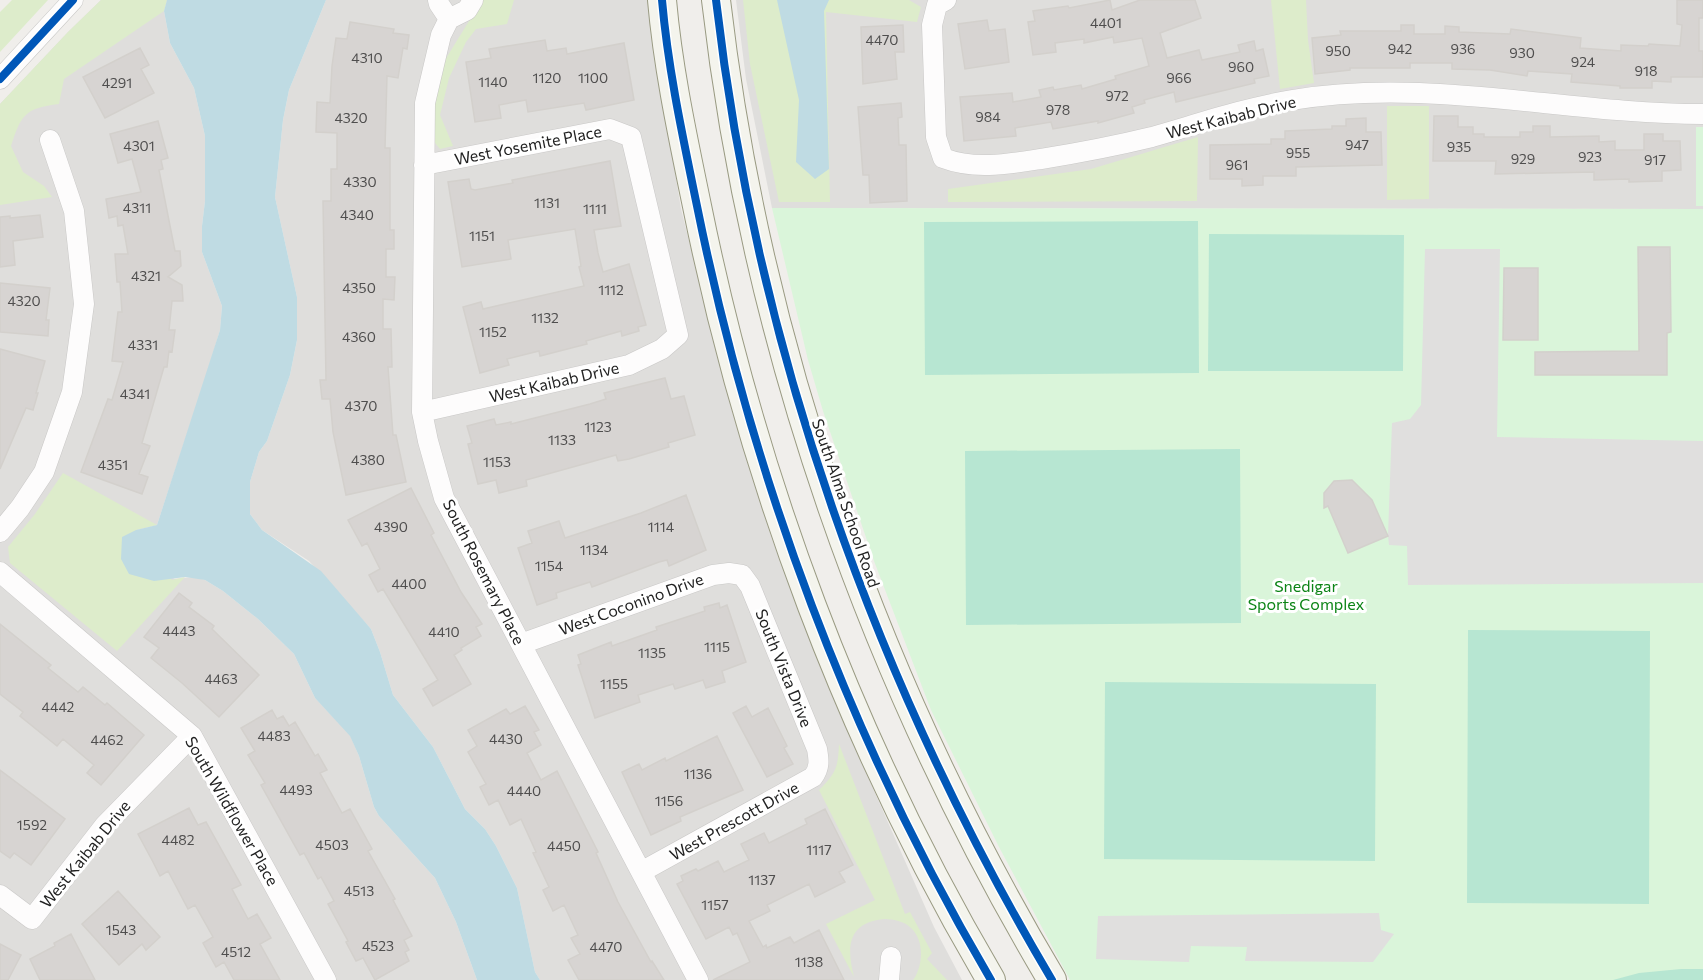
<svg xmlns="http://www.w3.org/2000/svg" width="1703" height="980" font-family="Commissioner,sans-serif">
	<rect width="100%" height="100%" fill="#f0eeeb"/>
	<path fill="#dfdedc" d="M101 0H167L164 11 170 43 194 88 205 136V201L202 226V252L222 306 220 330 207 373 157 525 136 530 174 579 195 577 205 580 223 591 258 619 294 654 315 698 350 735 359 756 374 807 379 816 435 878 456 922 477 980H0V104L68 32Z
		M326 0H650L670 142 681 209 732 411 772 539 825 679 934 927 962 980H540L535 972 517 888 496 846 485 829 465 809 433 747 393 695 380 652 371 629 309 561 262 530 250 514V482L259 452 267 441 290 375 297 340V297L275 197 283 120 289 90Z
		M736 0H1703V209L772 208 746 79Z"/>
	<path fill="#ddeccb" d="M12 0H48L0 52V12Z
		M101 0H167L164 11 64 79 59 104C25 108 21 115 11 146L23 172 44 186 52 197 0 205V104L68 32Z
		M482 0H514L507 24 476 29 466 42 449 78 440 115 453 146 440 149 431 138 432 107 445 60Z
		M743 0H909L921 7 917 22 826 12 830 202H779L750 64Z
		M1271 0H1306L1308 40 1314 83 1280 89Z
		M1387 106H1429V199L1387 200Z
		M1198 137 1197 201 948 202V189L1091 169Z
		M63 473 157 525 136 530 172 580 185 577 117 651 10 563 8 547 35 514Z
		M839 744 905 914 910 912 932 953 927 959 947 980H913C923 966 925 941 911 928 906 922 893 919 885 919 848 922 846 946 854 977L826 924 875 900 819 790C836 773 838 768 839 744Z"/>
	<path fill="#daf5da" d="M1696 127H1703V206H1696Z
		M772 208 1703 209V980H1070L999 847 931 710 874 561 823 411 808 360Z"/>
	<path fill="#b7e6d2" d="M1198 221 1199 373 925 375 924 222Z
		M1209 234 1404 235 1403 371H1208Z
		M1240 449 1241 623 966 625 965 451Z
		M1468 630 1650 631 1649 904 1467 903Z
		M1105 682 1376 684 1375 861 1104 859Z
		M1681 969H1703V980H1613L1639 973Z"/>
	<path fill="#e0dfde" d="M1425 249H1500L1497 437 1703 441V583L1408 585 1407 546 1389 545 1388 536 1392 423 1410 419 1421 405Z
		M1379 913 1381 930 1394 934 1373 962 1245 961 1247 947 1191 946 1189 962 1096 959 1098 916Z"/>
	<path fill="#bfdbe3" d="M167 0H326L289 90 283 120 275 197 297 297V340L290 375 267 441 259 452 250 482V514L262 530 321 571 371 629 380 652 393 695 433 747 465 809 485 829 496 846 517 888 535 972 540 980H477L456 922 435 878 379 816 374 807 359 756 350 736 315 698 294 654 258 619 223 591 205 580 185 577 154 581 129 574 121 559 122 537 136 530 157 525 220 330 222 306 202 252V226L205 201V136L194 88 170 43 164 11Z
		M777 0H829L824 11 829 169 815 179 796 162 799 100Z"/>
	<path fill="#d7d4d2" stroke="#d3d0cc" stroke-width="1.5" d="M1110 0 1112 10 1140 0H1195L1201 18 1160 33 1167 58 1199 50 1202 60 1240 52 1238 45 1254 41 1256 51 1263 49 1269 76 1254 79 1255 83 1176 102 1174 92 1144 100 1145 103 1132 107 1134 113 1098 123V121L1053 129 1051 122 1015 128 1016 136 964 141 960 97 1012 93 1013 102 1041 97 1039 90 1053 87 1054 90 1081 85 1082 89 1116 79 1115 76 1149 66 1142 38 1114 43 1113 37 1084 43V39L1055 43 1056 52 1033 55 1028 22 1035 21 1033 11 1068 6 1069 8Z
		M1677 0H1703V18H1699V51H1703V77H1671V82L1652 81V88H1620V86L1571 82 1572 74 1528 71 1527 76 1490 70 1452 69V63H1410V68H1350V70L1315 74 1312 38 1341 35 1340 31H1401V25H1414V34H1445V26L1459 27V32L1510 34 1511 29 1581 38 1580 48 1621 51V45L1648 46 1649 44 1680 46 1682 25 1677 24Z
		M987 20 989 31 1005 29 1009 62 965 69 958 24Z
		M350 22 394 29 393 33 409 35 407 49 403 48 398 78 387 76 385 148H390V230H394V249H386V277H395L394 300 383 299V329H391L392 367H388L393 435H396L406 482 346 495 333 432 330 399H322L320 380H326L323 201H331V169H337V133L316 132 317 102 330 103 332 66 336 38 347 39Z
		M903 25 904 52H895L897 79 863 84 861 27Z
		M545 40 547 51 566 48 567 54 624 43 634 100 586 110 584 103 528 112 526 100 499 105 501 118 475 122 466 62 491 58 489 49Z
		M140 48 149 65 141 69 154 93 105 118 83 77Z
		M901 103 902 117 898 118 899 145H906L907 201 870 203 869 175H863L858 107Z
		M1434 116H1458V127H1473V134H1484V137H1520V132H1533V126H1550V137L1599 136V142L1615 141V150H1644V134H1663V141H1680L1681 170 1662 171V181L1629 182V179L1594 180V172L1495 174 1496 161H1433Z
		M1366 118V132H1381L1382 165 1296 167V176H1263V185L1242 186V179H1210V145L1271 144V139H1285V131L1332 129V126H1346V119Z
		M158 121 168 158 161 160 163 169 159 170 175 251H180L181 266 168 277 182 285 183 301H172L169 330H175L172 352 169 351 167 367H164L142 443 150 446 139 474 148 477 142 494 81 472 108 399 112 400 123 362 112 361 118 312H122L120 282H117L115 254H128L123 225 118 226 117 216 109 218 106 199 141 192 132 159 118 163 110 134Z
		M610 161 621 226 594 230 598 253 603 272 629 264 646 325 638 327 639 331 622 336 621 331 586 341 587 344 540 356 539 351 507 359 509 365 480 373 463 307 481 302 483 309 584 286 579 267 581 266 575 229 508 240 511 259 462 267 448 182 469 179 471 189 475 190 513 183 512 180Z
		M40 215 43 237 13 241 15 265 0 267V217L10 216V218Z
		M1638 247H1670L1671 332 1667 333V375H1535V352L1639 351Z
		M1504 268H1538V340H1503Z
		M0 283 50 288 46 320H49L48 336 0 332Z
		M0 349 45 361 36 393H38L33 410 26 408 0 469Z
		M665 378 671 399 684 396 695 435 668 443 669 447 629 459 618 461 616 455 526 480 527 486 499 493 496 480 478 484 468 444 472 443 467 426 494 419 496 425 511 422V424L590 404 606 399 604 393Z
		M1352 480 1372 500 1388 536 1348 553 1328 506 1324 508V493L1334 481Z
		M411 488 434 533 431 535 461 592 482 624 476 627 481 636 461 648 462 650 454 655 471 684 433 706 423 689 438 680 383 589 378 592 369 575 380 569 367 543 362 546 348 520Z
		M686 495 706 550 669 566 667 560 659 562 592 587 590 582 556 593 557 598 537 605 518 548 532 543 528 531 559 521 565 538 641 513Z
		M179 593 192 603 189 607 214 626 212 629 259 675 219 717 182 683 151 658 159 648 144 637Z
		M719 603 720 608 727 605 746 662 722 671 725 682 706 688 703 680 675 689 673 684 638 695 640 702 595 718 578 665 581 664 578 655 611 642 612 646 657 630 656 627 705 611 704 607Z
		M0 624 51 665 48 668 78 692 83 687 105 705 107 703 144 735 101 785 87 773 94 765 63 739 57 746 20 716 23 712 0 694Z
		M525 706 539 730 534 732 541 745 527 753 541 780 557 771 598 852 596 853 618 902 651 962 652 961 664 980H579L568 960 580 954 571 938 578 935 564 905 553 911 543 890 549 887 533 853 536 852 521 819 510 825 498 800 489 805 480 787 486 784 468 752 477 746 468 730 506 709 510 714Z
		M746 706 752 717 768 708 787 746 784 748 793 764 767 777 733 713Z
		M272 710 277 719 283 716 289 726 295 722 315 756 318 754 327 770 320 773 342 813 350 809 372 849 368 851 395 899 393 900 412 936 404 940 409 950 405 952 409 961 375 980 363 958 356 961 346 942 348 941 328 904 334 901 321 877 318 879 304 853 300 855 261 785 265 783 248 755 255 751 241 728Z
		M717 736 743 790 680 817 681 821 651 835 622 772 639 764 642 770 665 758 666 761Z
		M0 770 65 819 31 865 14 853 10 858 0 851Z
		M189 808 198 825 206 822 241 885 232 889 248 919 257 914 271 938 260 944 280 980H234L224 962 216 967 203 943 213 937 195 905 188 909 168 871 160 876 153 862 138 834Z
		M825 809 853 865 839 872 845 882 815 897 809 884 767 905 770 911 749 921 763 947 766 945 767 948 790 937 794 943 819 930 844 980H713L750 962 737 933 733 935 729 927 706 939 677 884 683 881 681 876 696 869 698 871 718 861 724 872 749 860 741 844 764 833 769 843 807 824 805 819Z
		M118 891 160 937 146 950 142 944 119 965 82 924Z
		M71 934 95 980H40L30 959 55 946 54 943Z
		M0 944 21 955 8 980H0Z"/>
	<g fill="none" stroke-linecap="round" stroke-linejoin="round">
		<defs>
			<path id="minor" d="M438 0 439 4 449 19
				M473 0 467 10 449 19 441 35 425 103 422 412 428 441 444 498 698 980
				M946 0 937 5 932 25 936 137 943 158C974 170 1008 164 1041 159 1078 153 1115 146 1152 137 1198 124 1245 108 1292 100 1429 77 1566 114 1703 114
				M0 79 73 0
				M422 412 629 365 662 349 678 335 631 137 610 129 424 165
				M0 532 20 508 44 472 72 392 84 304 74 211 50 140
				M0 572 192 736 326 980
				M521 644 713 575 729 573 742 575 750 586 817 749C819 760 820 768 813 777L641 872
				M0 895 32 919 105 825 192 736
				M889 980 891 957"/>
			<path id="secondary" d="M662 0C668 69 683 138 697 206 752 478 850 741 991 980
				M716 0C756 346 874 681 1052 980"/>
		</defs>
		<use href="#minor" stroke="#c9c8c7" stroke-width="21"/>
		<use href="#secondary" stroke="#999a82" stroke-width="30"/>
		<use href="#minor" stroke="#fdfcfc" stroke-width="20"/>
		<use href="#secondary" stroke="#f4f4ed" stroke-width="28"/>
		<defs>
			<path id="cycleway" d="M662 0C668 69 683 138 697 206 752 478 850 741 991 980
				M716 0C756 346 874 681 1052 980
				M0 79 73 0"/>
		</defs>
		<use href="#cycleway" stroke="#fff" stroke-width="11"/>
		<use href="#cycleway" stroke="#0057b8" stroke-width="8"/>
	</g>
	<g text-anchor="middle" stroke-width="6" stroke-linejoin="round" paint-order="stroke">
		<g font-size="14" fill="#4f4e4e">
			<text x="1106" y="28">4401</text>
			<text x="882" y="45">4470</text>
			<text x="1400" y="54">942</text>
			<text x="1463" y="54">936</text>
			<text x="1338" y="56">950</text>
			<text x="1522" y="58">930</text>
			<text x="367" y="63">4310</text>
			<text x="1583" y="67">924</text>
			<text x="1241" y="72">960</text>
			<text x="1646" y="76">918</text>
			<text x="547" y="83">1120</text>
			<text x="593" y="83">1100</text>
			<text x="1179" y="83">966</text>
			<text x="493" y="87">1140</text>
			<text x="117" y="88">4291</text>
			<text x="1117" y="101">972</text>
			<text x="1058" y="115">978</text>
			<text x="988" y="122">984</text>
			<text x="351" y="123">4320</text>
			<text x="1357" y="150">947</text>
			<text x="139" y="151">4301</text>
			<text x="1459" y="152">935</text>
			<text x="1298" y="158">955</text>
			<text x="1590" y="162">923</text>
			<text x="1523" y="164">929</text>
			<text x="1655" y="165">917</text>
			<text x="1237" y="170">961</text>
			<text x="360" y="187">4330</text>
			<text x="547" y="208">1131</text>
			<text x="137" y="213">4311</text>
			<text x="595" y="214">1111</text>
			<text x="357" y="220">4340</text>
			<text x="482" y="241">1151</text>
			<text x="146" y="281">4321</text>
			<text x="359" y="293">4350</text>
			<text x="611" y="295">1112</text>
			<text x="24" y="306">4320</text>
			<text x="545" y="323">1132</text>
			<text x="493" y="337">1152</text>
			<text x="359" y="342">4360</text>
			<text x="143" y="350">4331</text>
			<text x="135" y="399">4341</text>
			<text x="361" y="411">4370</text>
			<text x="598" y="432">1123</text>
			<text x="562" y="445">1133</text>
			<text x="368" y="465">4380</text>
			<text x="497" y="467">1153</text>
			<text x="113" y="470">4351</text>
			<text x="391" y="532">4390</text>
			<text x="661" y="532">1114</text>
			<text x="594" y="555">1134</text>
			<text x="549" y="571">1154</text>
			<text x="409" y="589">4400</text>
			<text x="179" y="636">4443</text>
			<text x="444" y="637">4410</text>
			<text x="717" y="652">1115</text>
			<text x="652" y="658">1135</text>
			<text x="221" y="684">4463</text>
			<text x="614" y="689">1155</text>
			<text x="58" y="712">4442</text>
			<text x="274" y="741">4483</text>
			<text x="506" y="744">4430</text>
			<text x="107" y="745">4462</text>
			<text x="698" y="779">1136</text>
			<text x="296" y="795">4493</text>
			<text x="524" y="796">4440</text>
			<text x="669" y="806">1156</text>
			<text x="32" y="830">1592</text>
			<text x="178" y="845">4482</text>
			<text x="332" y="850">4503</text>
			<text x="564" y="851">4450</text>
			<text x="819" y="855">1117</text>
			<text x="762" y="885">1137</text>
			<text x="359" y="896">4513</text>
			<text x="715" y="910">1157</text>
			<text x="121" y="935">1543</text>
			<text x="378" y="951">4523</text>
			<text x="606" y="952">4470</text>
			<text x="236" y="957">4512</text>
			<text x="809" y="967">1138</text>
		</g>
		<g font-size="16" fill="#222" stroke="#fff">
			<text transform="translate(1231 117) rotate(-14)" y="6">West Kaibab Drive</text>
			<text transform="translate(528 145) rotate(-11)" y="6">West Yosemite Place</text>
			<text transform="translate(554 382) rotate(-13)" y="6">West Kaibab Drive</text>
			<text transform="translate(846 503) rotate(71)" y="6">South Alma School Road</text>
			<text transform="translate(484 572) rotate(63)" y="6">South Rosemary Place</text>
			<text transform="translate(631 604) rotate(-20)" y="6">West Coconino Drive</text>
			<text transform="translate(784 668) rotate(68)" y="6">South Vista Drive</text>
			<text transform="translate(232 811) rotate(60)" y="6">South Wildflower Place</text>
			<text transform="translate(734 821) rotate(-29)" y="6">West Prescott Drive</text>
			<text transform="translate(85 854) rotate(-51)" y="6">West Kaibab Drive</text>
		</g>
		<g font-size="16" fill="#0c8416" stroke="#fff">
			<text x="1306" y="592">Snedigar<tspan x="1306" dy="18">Sports Complex</tspan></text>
		</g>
	</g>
</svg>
